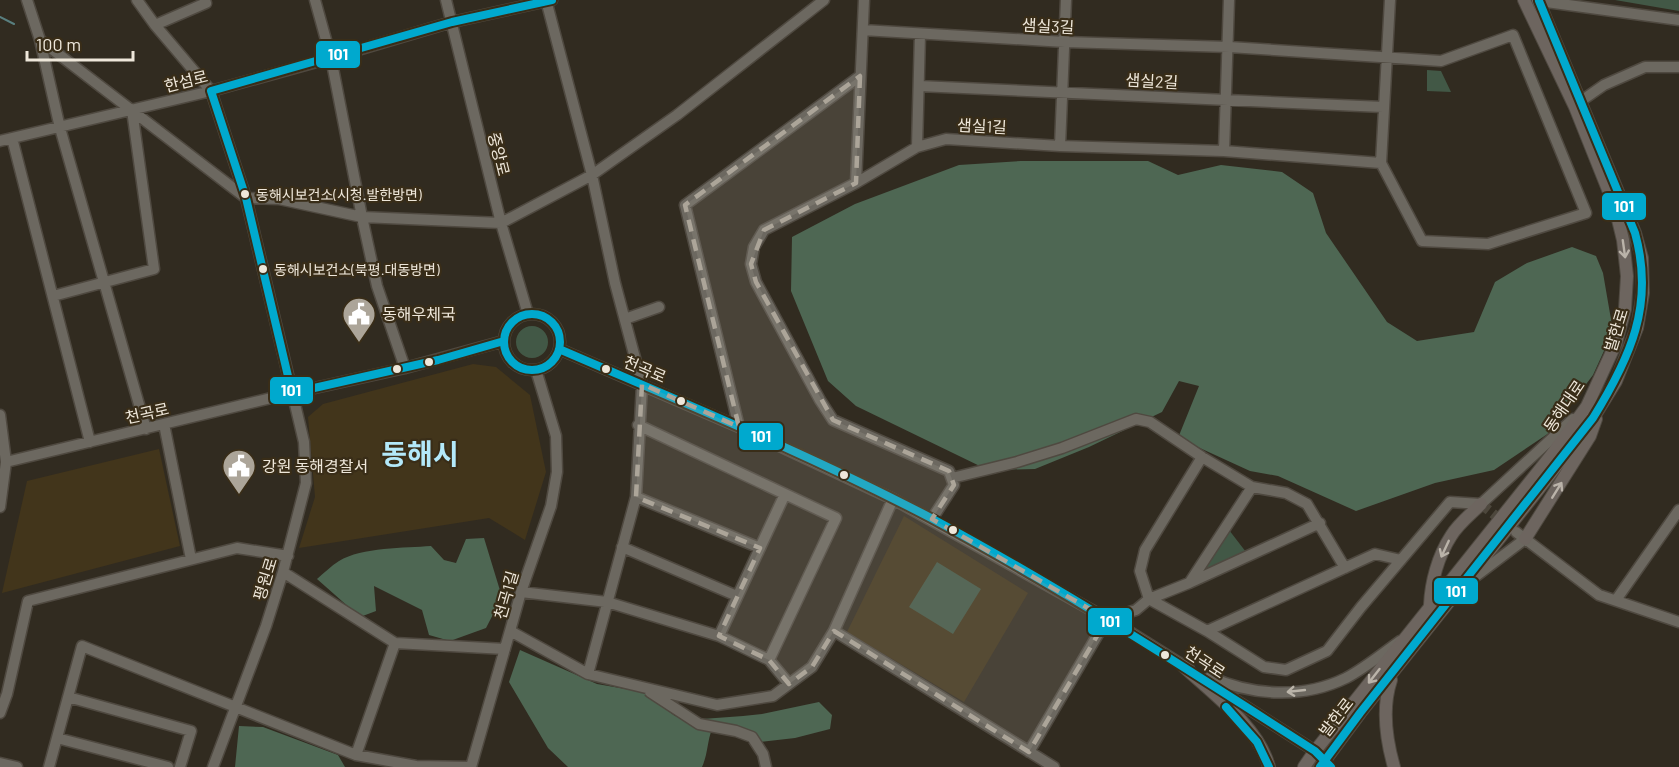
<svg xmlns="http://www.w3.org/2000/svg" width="1679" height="767" font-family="Barlow,'Noto Sans KR',sans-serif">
	<rect width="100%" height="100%" fill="#312b20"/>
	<path fill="#42351b" d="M473 364 496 367 530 395 546 472 525 540 489 518 299 548 315 497 308 417 323 404Z
		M159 449 180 546 2 593 27 481Z
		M904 516 1028 593 964 702 847 632Z"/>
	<path fill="#425846" d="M1615 0H1679V11Z
		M1427 70 1441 71 1451 92 1427 91Z
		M516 342a16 16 0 1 1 32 0a16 16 0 1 1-32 0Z
		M1229 530 1246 552 1200 573Z
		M937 562 981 589 953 634 909 607Z"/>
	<path fill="#4e6753" d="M1021 161H1148L1178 175 1221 165 1282 172 1313 193 1326 233 1387 322 1417 341 1474 332 1495 282 1527 263 1572 247 1596 256 1603 273 1613 331 1593 375 1549 433 1494 470 1435 483 1356 511 1278 476 1250 471 1178 438 1199 386 1179 381 1162 412 1089 447 1035 469 988 470 856 406 828 381 791 291 792 237 855 204 959 165Z
		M484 538 502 597 486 628 450 641 429 635 422 610 374 586 376 611 360 617 317 579C324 573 331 566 339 561 362 547 405 548 431 546L444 560 456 563 466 539Z
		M520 650 597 684 643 692 675 716 702 719 743 716 762 714 819 702 832 715 830 729 795 738 760 742 712 729C707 742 708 754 702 767H568L548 748 509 682Z
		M239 726 263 727 338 755 345 767H235Z"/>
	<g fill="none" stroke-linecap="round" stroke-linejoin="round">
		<path stroke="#597f7f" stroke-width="2" d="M0 17 14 24"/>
		<path stroke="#4d473c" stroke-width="10" stroke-dasharray="10 5" stroke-linecap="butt" d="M1481 504 1506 524"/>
		<defs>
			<path id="minor" d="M27 0 40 40 60 128 146 429
				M137 0 155 25 211 91 246 198 304 442 306 483 283 572 266 626 213 767
				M315 0 331 58 362 217 377 286 405 368
				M446 0 501 223 528 314
				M546 0 592 175 615 283 642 384 636 497 588 674
				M1539 1 1679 20
				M155 25 206 3 205 0
				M863 30 1065 42 1229 47 1441 61 1513 35 1586 213 1488 244 1422 241 1381 163
				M40 40 246 198 279 199 362 217 501 223 592 175 677 115 824 0
				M919 86 1383 107
				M1581 101 1604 85 1645 67H1679
				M12 138 90 442
				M0 141 211 91 331 58 452 22 552 0
				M1060 146 1066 0
				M917 147 920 34
				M1224 151 1229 0
				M856 183 864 0
				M53 296 154 269 132 110
				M504 342a28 28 0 1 1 56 0a28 28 0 1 1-56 0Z
				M625 319 659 307
				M559 349 739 427 893 499 1122 627 1189 669
				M536 370 556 436 557 472 551 506 521 592 510 631 588 674 717 705 773 696 812 667 834 631 893 499
				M0 415 6 462 0 507
				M164 424 191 559
				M638 425 836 518 769 660
				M739 427 685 205 860 76
				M6 462 292 393 405 368 504 341
				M952 478 1017 462 1062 448 1136 419 1150 422 1202 457
				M636 497 760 548
				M932 519 954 485 949 471 833 420 820 400 756 282 751 264 754 247 764 230 856 183 917 147 946 139 1060 146 1224 151 1381 163 1390 0
				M1516 532 1599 595 1679 622
				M622 547 737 596
				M283 572 395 643 505 649
				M1190 582 1252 487
				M1468 582 1525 539
				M521 592 607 602 719 636 769 660 789 684
				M1149 599 1207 631 1264 667 1286 670 1327 651 1361 607 1450 502 1481 504 1573 419
				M1149 599 1189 583 1320 523
				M1616 600 1679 510
				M834 631 1054 767
				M1207 631 1375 554 1401 560
				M719 636 785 494
				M1210 677C1253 696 1303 699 1346 678 1365 668 1383 653 1400 641
				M1204 680 1315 751
				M650 692 699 724 736 731 752 737 763 754 766 767
				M68 697 191 731 180 767
				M0 713 7 694 28 601 237 548 288 556
				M57 738 168 767
				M1029 752 1107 619 1136 610 1149 599 1140 571 1145 550 1202 457 1252 487 1286 493 1307 504 1345 568
				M356 755 395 643
				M0 763 17 767
				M49 767 82 646 356 755 416 766 471 767 510 631"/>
			<path id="major" d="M1525 539 1590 436 1596 419
				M1430 605C1431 582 1438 556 1451 536 1458 524 1471 514 1481 504
				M1183 666C1212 693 1259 727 1269 767
				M1391 680C1382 707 1386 739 1394 767
				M1304 767 1315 751 1553 453 1587 406 1616 343 1625 309 1627 276 1623 240 1615 207 1575 107 1524 0
				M1320 767 1360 713 1538 490 1593 418 1616 381 1637 328 1643 293 1642 258 1635 233 1538 0"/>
		</defs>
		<use href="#minor" stroke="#4f4940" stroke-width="13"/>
		<use href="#major" stroke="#4f4940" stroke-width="14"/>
		<use href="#minor" stroke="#6c6860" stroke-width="10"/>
		<use href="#major" stroke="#6d655f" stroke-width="12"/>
		<defs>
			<path id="bus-1" d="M504 342a28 28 0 1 1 56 0a28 28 0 1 1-56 0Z
				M504 341 438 360 292 393 246 198 211 91 452 22 552 0
				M559 349C684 403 811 455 931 518 1063 589 1189 670 1315 751L1331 767
				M1226 707 1257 742 1269 767
				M1320 767 1360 713 1593 418C1630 358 1655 305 1635 233L1539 1"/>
		</defs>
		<use href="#bus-1" stroke="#392d18" stroke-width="12"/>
		<use href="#bus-1" stroke="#00a9ce" stroke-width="8"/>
	</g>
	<defs><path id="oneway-shaft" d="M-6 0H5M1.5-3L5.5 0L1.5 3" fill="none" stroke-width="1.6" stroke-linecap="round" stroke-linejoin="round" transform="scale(1.5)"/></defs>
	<g stroke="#bab3a9">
		<use href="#oneway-shaft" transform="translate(1624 249) rotate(82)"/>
		<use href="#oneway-shaft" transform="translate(1557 490) rotate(-58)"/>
		<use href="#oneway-shaft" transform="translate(1445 549) rotate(115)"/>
		<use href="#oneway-shaft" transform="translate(1374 676) rotate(128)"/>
	</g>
	<use stroke="#bab4a9" href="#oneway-shaft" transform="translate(1296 691) rotate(174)"/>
	<path fill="#aca599" fill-opacity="0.2" stroke="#aca599" stroke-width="4.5" stroke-dasharray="12 8" stroke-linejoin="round" d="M860 76 856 183 764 230 751 264 756 282 833 420 949 471 954 485 932 519 1107 619 1029 752 834 631 812 667 789 684 769 660 719 636 760 548 636 497 642 384 739 427 685 205Z"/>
	<defs>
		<symbol id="civic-pin" viewBox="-11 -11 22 30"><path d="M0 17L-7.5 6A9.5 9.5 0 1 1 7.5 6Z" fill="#aca599" stroke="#392d18"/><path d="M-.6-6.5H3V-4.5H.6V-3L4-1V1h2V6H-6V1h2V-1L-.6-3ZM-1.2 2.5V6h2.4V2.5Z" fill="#fff"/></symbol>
	</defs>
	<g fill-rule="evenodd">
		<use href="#civic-pin" x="340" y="295" width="38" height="52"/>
		<use href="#civic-pin" x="220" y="447" width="38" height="52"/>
	</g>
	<g fill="#eee7da" stroke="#392d18" stroke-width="2">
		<circle cx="245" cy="194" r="5"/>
		<circle cx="263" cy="269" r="5"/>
		<circle cx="429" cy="362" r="5"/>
		<circle cx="397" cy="369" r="5"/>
		<circle cx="606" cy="369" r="5"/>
		<circle cx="681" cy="401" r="5"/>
		<circle cx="844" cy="475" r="5"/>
		<circle cx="953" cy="530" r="5"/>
		<circle cx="1165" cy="655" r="5"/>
	</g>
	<g text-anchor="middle" stroke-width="4.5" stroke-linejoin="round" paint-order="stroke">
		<g font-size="14" fill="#eee7da" stroke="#392d18" text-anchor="start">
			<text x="256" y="200">동해시보건소(시청.발한방면)</text>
			<text x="274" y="275">동해시보건소(북평.대동방면)</text>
		</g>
		<g font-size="16" fill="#eee7da" stroke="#392d18">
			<text transform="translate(1048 26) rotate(3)" y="6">샘실3길</text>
			<text transform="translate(186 81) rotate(-14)" y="6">한섬로</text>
			<text transform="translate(1152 81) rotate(3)" y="6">샘실2길</text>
			<text transform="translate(982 126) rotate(3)" y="6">샘실1길</text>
			<text transform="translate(499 154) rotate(76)" y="6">중앙로</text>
			<text transform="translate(1616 330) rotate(-73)" y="6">발한로</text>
			<text transform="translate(645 369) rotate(23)" y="6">천곡로</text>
			<text transform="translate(1564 406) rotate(-56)" y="6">동해대로</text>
			<text transform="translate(147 413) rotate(-13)" y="6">천곡로</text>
			<text transform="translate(265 579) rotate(-73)" y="6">평원로</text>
			<text transform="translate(506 595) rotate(-74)" y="6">천곡1길</text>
			<text transform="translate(1205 662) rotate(33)" y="6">천곡로</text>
			<text transform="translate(1336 717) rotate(-52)" y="6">발한로</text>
		</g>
		<g font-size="16" fill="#eee7da" stroke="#392d18" text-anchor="start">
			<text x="382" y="320">동해우체국</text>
			<text x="262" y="472">강원 동해경찰서</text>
		</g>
		<g font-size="28" font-weight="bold" fill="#b3e9fa" stroke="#392d18">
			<text x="420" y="464">동해시</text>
		</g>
	</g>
	<g stroke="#392d18" stroke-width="2">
		<rect x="315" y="40" width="46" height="29" rx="6" fill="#00a9ce"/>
		<rect x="1601" y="192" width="46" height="29" rx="6" fill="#00a9ce"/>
		<rect x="269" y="376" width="45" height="29" rx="6" fill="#00a9ce"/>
		<rect x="738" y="422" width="46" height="29" rx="6" fill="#00a9ce"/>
		<rect x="1433" y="577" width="46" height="28" rx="6" fill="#00a9ce"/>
		<rect x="1087" y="607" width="46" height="29" rx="6" fill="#00a9ce"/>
	</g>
	<g font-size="16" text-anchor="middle" font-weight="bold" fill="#fff">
		<text x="338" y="60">101</text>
		<text x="1624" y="212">101</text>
		<text x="291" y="396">101</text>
		<text x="761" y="442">101</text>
		<text x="1456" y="597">101</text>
		<text x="1110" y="627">101</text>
	</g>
	<path d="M27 51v9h106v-9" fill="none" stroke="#eee7da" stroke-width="3"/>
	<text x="36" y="51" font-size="18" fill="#eee7da" stroke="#392d18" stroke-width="4.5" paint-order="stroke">100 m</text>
</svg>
